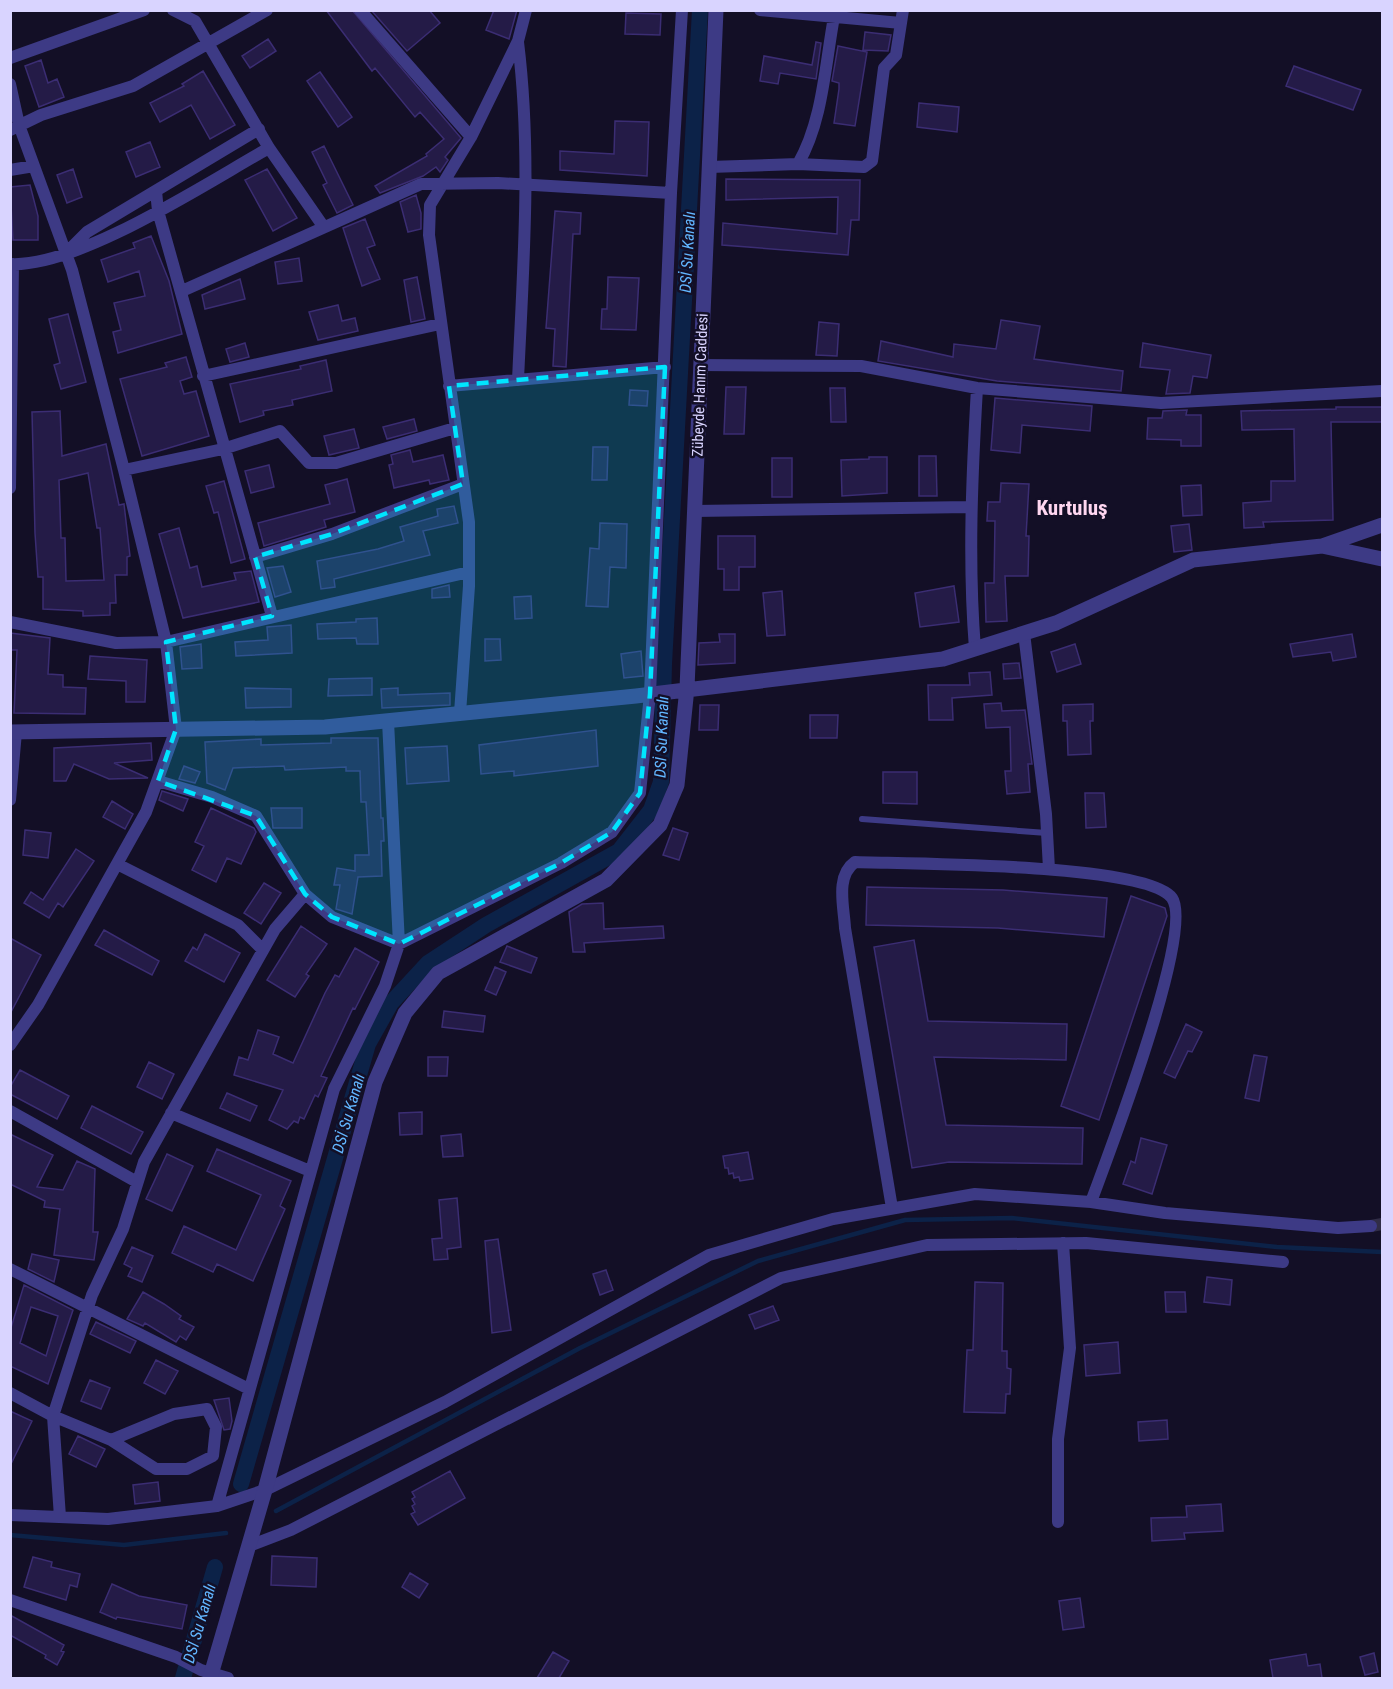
<svg xmlns="http://www.w3.org/2000/svg" width="1393" height="1689" font-family="'Roboto Condensed',sans-serif">
	<rect width="100%" height="100%" fill="#130f26"/>
	<g fill="none" stroke-linecap="round" stroke-linejoin="round">
		<path stroke="#0c2248" stroke-width="4.5" d="M276 1511 580 1348 758 1261 905 1220 1012 1218 1277 1247 1382 1252
			M10 1535 124 1545 226 1533"/>
		<path stroke="#0c2248" stroke-width="16" d="M241 1484 368 1044 391 1003 428 963 486 925 619 851 651 810 661 782 664 664 700 10
			M183 1678 215 1567"/>
	</g>
	<path fill="#241b47" stroke="#3b2d73" stroke-width="1.5" fill-rule="evenodd" d="M326 10H352L461 138 445 157 448 160 440 172 436 167 423 176 380 193 375 186 427 156 426 154 444 139 420 112 415 117 375 68 372 71Z
		M371 10H429L440 23 407 51Z
		M494 10H517L509 39 486 30Z
		M626 13 661 14 660 35 625 34Z
		M865 32 891 35 888 51 863 50Z
		M268 39 276 51 250 68 242 56Z
		M816 42 821 43 816 79 780 73 778 84 760 81 764 56 812 65Z
		M838 46 867 52 855 126 834 123 839 89V83L832 81Z
		M41 60 48 83 57 79 64 97 39 107 25 66Z
		M1294 66 1361 90 1353 110 1286 86Z
		M203 71 235 125 210 139 191 105 160 122 150 103 184 86 182 84Z
		M320 72 352 117 338 127 307 81Z
		M919 103 959 107 957 132 917 127Z
		M615 121 649 122 647 176 560 170V151L614 154Z
		M150 142 160 167 136 177 126 152Z
		M324 146 353 205 337 213 323 185 327 183 312 152Z
		M73 169 82 197 67 203 57 175Z
		M267 169 297 218 273 231 245 180Z
		M726 179 860 180 859 220H851L848 255 722 245 723 223 837 234 838 197 726 200Z
		M30 185 38 216V240H13L10 187Z
		M416 195 421 213V229L408 232 400 202Z
		M555 211 581 213 580 234H573L566 367 553 366 555 329 546 328Z
		M365 219 375 245 367 248 380 279 362 286 343 228Z
		M151 236 169 281 182 334 118 353 113 332 121 330 114 303 145 296 139 271 108 282 101 260 135 248 133 243Z
		M299 258 302 281 278 284 275 262Z
		M417 277 425 319 411 322 404 280Z
		M608 277 639 278 636 330 601 329 602 309H607Z
		M240 279 245 299 205 309 202 295Z
		M338 305 342 321 355 318 358 331 318 340 309 312Z
		M68 314 86 382 61 389 54 365 60 363 49 319Z
		M1001 320 1040 326 1034 359 1123 371 1121 391 997 381 878 361 881 341 953 357 954 344 996 349Z
		M819 322 839 324 837 356 816 355Z
		M245 343 249 357 230 362 226 349Z
		M1143 343 1211 355 1207 378 1193 376 1190 393 1166 394 1170 370 1140 367Z
		M186 357 192 377 180 381 184 394 196 391 209 436 142 456 120 379 167 367 165 363Z
		M326 360 332 391 292 400 293 405 263 411 264 415 240 422 230 384 301 369 300 366Z
		M726 387H746L744 434H724Z
		M830 388H845L846 422H831Z
		M630 390 648 391 647 406 629 405Z
		M995 398 1092 406 1090 431 1022 425 1020 453 991 450Z
		M1336 407H1383V422H1331L1333 520 1263 522 1264 527 1244 528 1243 503 1271 501V481H1295L1294 434V429L1242 430 1241 411 1336 409Z
		M1187 410 1186 415H1201V446H1181V440L1147 439 1148 418H1162L1163 411Z
		M60 411 62 456 106 444 119 505 124 504 130 556 127 557V575H115L116 603H110V615L83 616V611L43 609V577H38L35 533 32 412ZM88 473 97 528H100L104 580 66 581 65 538H61L59 480Z
		M414 419 417 431 387 439 383 427Z
		M354 429 359 448 329 455 324 436Z
		M593 447H608L607 480H592Z
		M410 450 413 462 443 455 449 480 430 484 429 480 394 488 389 465 393 464 391 455Z
		M919 456H936L937 496H919Z
		M869 457H887V493L842 496 841 460 869 459Z
		M772 458H792V497H772Z
		M269 465 274 487 251 493 245 471Z
		M347 479 355 512 324 520 326 527 264 546 258 523 330 504 325 485Z
		M224 481 245 559 231 563 218 512 214 513 206 486Z
		M1001 483 1029 484 1026 536H1029L1028 576H1005L1007 621 986 622 985 583H994L995 521H987L988 502H1000Z
		M1201 485 1202 515 1183 516 1181 486Z
		M454 506 458 523 423 531 430 555 334 579 335 587 321 589 317 561 378 549 404 541 400 527 438 516 437 509Z
		M600 523 627 524 626 568 610 567 608 607 586 606 590 548 599 549Z
		M1189 524 1192 550 1174 552 1171 526Z
		M179 528 190 568 197 566 202 587 236 580 234 573 251 571 259 602 183 618 159 534Z
		M718 536H755V567H739V590H724V569H718Z
		M283 566 291 592 275 597 267 568Z
		M449 585 450 597 432 598V589Z
		M954 586 959 622 920 627 915 593Z
		M782 591 785 635 767 636 763 593Z
		M531 596 532 618 515 619 514 597Z
		M377 618 378 644H357L356 638 318 639 317 624 356 622V619Z
		M291 625 292 653 236 656 235 642 268 640 267 627Z
		M10 633 50 638 48 674 63 675V687L86 688 85 714 14 713 17 650H10Z
		M719 634H735V663L698 665 699 643 720 642Z
		M1352 634 1356 657 1333 661 1331 652 1293 657 1290 644Z
		M485 639H500L501 660 485 661Z
		M201 644 202 668 182 669 180 647Z
		M1075 644 1081 664 1057 672 1051 652Z
		M641 651 643 676 624 678 621 654Z
		M90 656 147 660 145 702H126V681L88 679Z
		M1019 663 1021 678 1004 679 1003 664Z
		M990 672 992 695 952 698 953 720H929L928 685H970L969 673Z
		M372 678V695L328 696 329 679Z
		M245 688 291 689V707L246 708Z
		M398 688V695L450 693V705L382 708 381 689Z
		M1001 703 1002 711 1025 710 1032 764H1028L1030 792 1007 794 1005 771H1011L1010 727 986 728 984 704Z
		M1093 704V721H1090L1091 754 1068 755 1067 721H1063V705Z
		M700 705H719L718 730H699Z
		M810 715H838L837 738H810Z
		M596 730 598 766 514 776V771L481 774 479 745Z
		M331 738H378L381 818H383L384 841H381L382 876 358 877 352 914 336 909 340 885H334L337 868 355 871V855H369L366 802H361L360 771H346V767L285 770 284 766 233 768 225 790 207 783 205 742 261 739V745L331 743Z
		M151 743 152 760 114 763 148 778 109 779 74 764 66 781H54V748Z
		M447 746 449 781 407 784 405 748Z
		M184 766 200 772 195 783 179 779Z
		M883 772H917V804L883 803Z
		M162 791 188 799 183 811 159 800Z
		M1085 793H1104L1106 827 1086 828Z
		M112 801 133 814 125 829 103 817Z
		M211 808 254 828 256 832 241 864 227 858 216 882 192 870 204 846 195 842Z
		M271 808H302V828H273Z
		M673 828 688 833 679 860 663 855Z
		M25 830 51 833 48 858 23 855Z
		M76 849 94 861 63 907 58 903 49 918 24 903 31 892 43 900Z
		M264 883 281 893 261 924 244 913Z
		M867 887 1003 890 1107 898 1104 937 998 928 866 925Z
		M1131 896 1165 908 1167 916 1099 1120 1061 1106Z
		M603 903 604 929 663 926 664 938 584 943 585 952H573L569 912 582 904Z
		M301 926 327 944 306 974 309 976 295 997 267 980Z
		M104 930 159 961 152 975 95 945Z
		M205 934 240 953 224 982 185 961 193 947 197 950Z
		M10 938 41 955 10 1014Z
		M914 940 928 1021 1067 1024 1066 1060 934 1057 946 1125 1083 1128 1082 1164 949 1162 912 1168 874 947Z
		M507 946 537 958 531 973 500 962Z
		M355 948 379 962 355 1009 353 1008 321 1076 327 1078 318 1097 315 1095 304 1119 300 1117 298 1123 294 1121 287 1129 269 1120 283 1090 234 1075 239 1057 248 1060 258 1030 279 1037 273 1054 293 1063 325 993 335 975 339 977Z
		M495 967 506 972 496 995 485 990Z
		M444 1011 485 1016 483 1032 442 1027Z
		M1186 1024 1202 1032 1192 1052 1188 1051 1175 1078 1164 1073Z
		M1254 1055 1267 1057 1259 1101 1245 1098Z
		M428 1057H448L447 1076H428Z
		M149 1062 174 1074 162 1099 137 1087Z
		M20 1070 69 1096 57 1119 10 1094V1087Z
		M227 1093 257 1106 250 1121 220 1108Z
		M92 1106 143 1132 131 1154 81 1128Z
		M422 1112V1134L400 1135 399 1113Z
		M10 1134 53 1155 37 1187 63 1190 77 1161 95 1169 93 1232H98L94 1260 54 1255 60 1209 44 1207 45 1201 10 1184Z
		M461 1134 463 1156 443 1157 441 1136Z
		M1141 1138 1167 1145 1152 1194 1123 1184 1131 1161 1135 1163Z
		M217 1149 291 1181 280 1206 285 1209 253 1281 217 1264 213 1272 172 1253 184 1226 236 1250 261 1195 207 1171Z
		M748 1152 753 1179 740 1181 739 1177 734 1178 733 1173 729 1174 728 1168H725L723 1156Z
		M167 1154 193 1166 172 1211 146 1199Z
		M457 1198 461 1247 447 1249 448 1259 434 1260 432 1239 442 1238 439 1200Z
		M498 1239 511 1330 492 1333 485 1241Z
		M132 1247 153 1256 142 1282 128 1276 132 1268 124 1264Z
		M32 1254 59 1260 54 1282 28 1269Z
		M606 1270 613 1290 600 1295 593 1274Z
		M1207 1277 1232 1280 1230 1305 1204 1302Z
		M975 1282 1003 1283 1002 1351H1007V1368L1011 1369 1010 1394H1006L1005 1413 964 1412 967 1350H973Z
		M24 1285 73 1310 48 1384 10 1366V1331ZM31 1307 58 1316 46 1356 20 1343Z
		M143 1292 164 1304 181 1316 179 1319 194 1327 186 1340 180 1336 176 1342 145 1323 143 1326 127 1319Z
		M1165 1292H1185L1186 1312H1166Z
		M773 1306 779 1320 755 1329 749 1315Z
		M96 1322 136 1341 130 1353 90 1334Z
		M1118 1342 1120 1373 1086 1376 1084 1345Z
		M156 1360 178 1371 165 1394 144 1383Z
		M90 1380 110 1388 101 1409 81 1401Z
		M229 1398 232 1421 230 1429 224 1430 214 1400Z
		M10 1411 32 1421 10 1466Z
		M1167 1420 1168 1439 1139 1441 1138 1422Z
		M78 1436 105 1449 96 1467 69 1454Z
		M450 1471 465 1498 418 1525 411 1514 415 1512 412 1506 415 1504 412 1499 415 1497 412 1492Z
		M158 1482 160 1501 135 1504 133 1485Z
		M1221 1504 1223 1531 1184 1533 1185 1539 1152 1541 1151 1518 1187 1517 1186 1506Z
		M272 1556 317 1558 316 1587 271 1585Z
		M33 1557 52 1562 51 1567 80 1574 77 1587 70 1585 66 1600 24 1587Z
		M410 1573 428 1584 419 1598 402 1587Z
		M112 1584 139 1596 187 1605 182 1629 117 1617 116 1619 100 1612Z
		M1080 1598 1084 1627 1063 1630 1059 1601Z
		M10 1615 64 1645 61 1651 64 1652 57 1665 45 1658 46 1655 10 1635Z
		M553 1652 569 1661 559 1678H537Z
		M1374 1653 1378 1672 1365 1675 1360 1657Z
		M1306 1654 1308 1666 1320 1664 1322 1678H1273L1270 1660Z"/>
	<g fill="none" stroke-linecap="round" stroke-linejoin="round">
		<path stroke="#312d47" stroke-width="12" stroke-dasharray="12 6" stroke-linecap="butt" d="M1371 1226 1382 1224"/>
		<path stroke="#3d3a85" stroke-width="6" d="M862 819 1047 833"/>
		<path stroke="#3d3a85" stroke-width="12" d="M173 10 195 21 269 148 323 226
			M360 10 471 137
			M760 10 901 23
			M518 42C532 155 523 268 518 380
			M10 58 144 10
			M10 84 19 125 72 270 124 470 166 642 176 729 146 812 38 1005 10 1045
			M10 130 41 115 133 86 267 10
			M798 164 864 167 872 161 884 68 896 55 903 10
			M709 167 798 164C823 121 825 65 834 17
			M10 170 34 166
			M156 191 158 211 272 616
			M71 248 87 232 259 129
			M10 264C78 268 208 182 269 148
			M182 291 421 184 498 183 671 193
			M700 365 861 366 977 388 1161 403 1382 391
			M203 376 440 324
			M449 386 665 367
			M124 470 223 449 280 431 309 463H336L455 428
			M10 488 13 264
			M694 511 970 507
			M255 557 332 534 463 484
			M10 622 116 643 166 642 469 572
			M1024 633 1046 814 1049 869
			M975 649C968 561 972 475 977 388
			M460 713 469 586V522L429 235 430 205 471 137 518 41 526 10
			M158 781 212 797 256 816 305 894 332 917 399 944 561 863 612 832 640 793 650 694 671 193 682 10
			M10 800 16 732
			M117 864 238 925 263 950
			M10 1111 137 1182
			M171 1113 310 1171
			M892 1208 845 928C844 907 835 876 855 862 906 864 1146 863 1172 898 1195 931 1107 1158 1091 1202
			M10 1269 249 1389
			M10 1393 53 1416 111 1440 156 1469H187L213 1456 216 1427 207 1409 174 1414 111 1440
			M217 1506 334 1089 385 986 399 944 388 721
			M10 1515 108 1519 217 1506 265 1490 445 1402 709 1255 833 1219 975 1194 1091 1202 1165 1213 1338 1228 1371 1226
			M60 1517 53 1416 92 1295 123 1229 144 1162 275 929 305 894
			M1058 1522V1439L1070 1348 1063 1243
			M249 1546 291 1530 781 1278 927 1245 1086 1243 1283 1262
			M10 1600 176 1657 201 1670 228 1678"/>
		<path stroke="#3d3a85" stroke-width="15" d="M1322 546 1382 559
			M10 732 325 727 636 696 943 659 1056 623 1193 560 1322 546 1382 525
			M210 1678 265 1490 375 1082 405 1013 438 973 606 880 660 825 677 785 687 688 716 10"/>
	</g>
	<path fill="#00e5ff" fill-opacity="0.2" stroke="#00e5ff" stroke-width="4.5" stroke-dasharray="12 8" stroke-linejoin="round" d="M665 367 650 694 640 793 612 832 561 863 399 944 332 917 305 894 256 816 158 781 176 729 166 642 272 616 255 557 332 534 463 484 449 386Z"/>
	<g text-anchor="middle" stroke-width="5" stroke-linejoin="round" paint-order="stroke">
		<g font-size="15" fill="#d9d4ff" stroke="#130f26">
			<text transform="translate(700 385) rotate(-88)" y="5">Zübeyde Hanım Caddesi</text>
		</g>
		<g font-size="16" font-style="italic" fill="#62b6ff" stroke="#130f26">
			<text transform="translate(687 252) rotate(-87)" y="6">DSİ Su Kanalı</text>
			<text transform="translate(661 737) rotate(-88)" y="6">DSİ Su Kanalı</text>
			<text transform="translate(348 1113) rotate(-74)" y="6">DSİ Su Kanalı</text>
			<text transform="translate(199 1623) rotate(-74)" y="6">DSİ Su Kanalı</text>
		</g>
		<g font-size="21" font-weight="bold" fill="#ffd6f0" stroke="#130f26">
			<text x="1072" y="515">Kurtuluş</text>
		</g>
	</g>
	<rect width="1393" height="1689" fill="none" stroke="#d9d4ff" stroke-width="24"/>
</svg>
